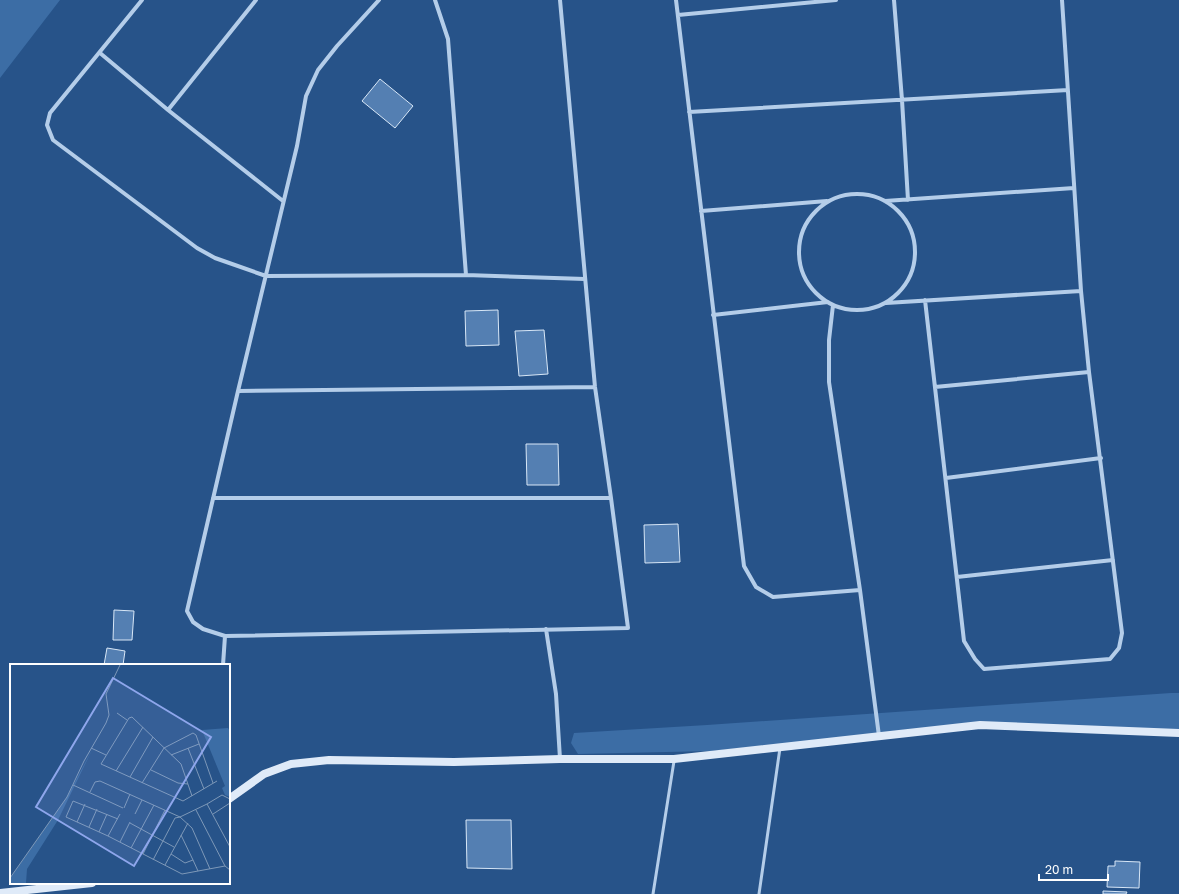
<svg xmlns="http://www.w3.org/2000/svg" width="1179" height="894" font-family="'Golos Text',sans-serif">
	<rect width="100%" height="100%" fill="#275389"/>
	<path fill="#3c6da5" d="M0 0H60L0 78Z
		M1171 693H1179V733L980 725 711 751 578 754 571 743 574 733 707 725Z"/>
	<path fill="#547fb2" stroke="#d8e7f7" d="M380 79 413 106 395 128 362 101Z
		M498 310 499 345 466 346 465 311Z
		M544 330 548 374 519 376 515 331Z
		M526 444H558L559 485H527Z
		M678 524 680 562 645 563 644 525Z
		M114 610 134 611 132 640H113Z
		M107 648 125 651 123 665H104Z
		M466 820H511L512 869 467 868Z
		M1115 861 1140 862 1139 888 1107 887 1108 866H1115Z
		M1103 891 1127 892 1126 894H1103Z"/>
	<g fill="none" stroke-linecap="round" stroke-linejoin="round">
		<path stroke="#b4cde9" stroke-width="3" d="M653 894 674 761
			M759 894 780 748"/>
		<path stroke="#b4cde9" stroke-width="4" d="M142 0 50 113 47 125 53 140 197 248 215 258 266 276 466 275 585 279
			M379 0 337 46 318 70 306 96 297 146 238 391 187 611 193 622 203 629 225 636 628 628 611 498 595 387 560 0
			M435 0 448 39 466 275
			M676 0 744 566 756 587 773 597 860 590
			M894 0 902 100 908 200
			M678 15 836 0
			M100 53 168 110 283 201
			M168 110 256 0
			M689 112 1068 90
			M799 252a58 58 0 1 1 116 0a58 58 0 1 1-116 0Z
			M885 201 1074 188
			M701 211 827 201
			M925 300 964 641 975 659 984 669 1110 659 1119 648 1122 633 1089 372 1081 291
			M886 303 1081 291 1062 0
			M833 305 829 340V382L860 590 879 736
			M713 315 828 302
			M935 387 1089 372
			M238 391 595 387
			M946 478 1101 458
			M213 498H611
			M957 577 1113 560
			M546 629 556 694 560 759
			M223 665 225 636"/>
		<path stroke="#dfeaf8" stroke-width="8" d="M229 799 264 774 291 764 329 760 454 762 560 759H674L980 725 1179 733
			M0 893 92 883"/>
	</g>
	<g transform="translate(10 664)">
		<rect width="220" height="220" fill="#275389"/>
		<path d="M218 64 220 67V133L215 131 212 124 215 122 192 66ZM82 86 48 156 17 205 16 219H0V214L57 133Z" fill="#3c6da5"/>
		<path fill="none" stroke="#7d98b8" stroke-width="1" d="M107 49 117 56M81 84 96 91M178 84 194 125M161 91 189 80M141 106 168 119 178 120M106 107 133 63M120 113 143 73M132 119 154 84 183 69 186 71 203 119M63 121 113 144M80 128 85 118 90 117 170 153 197 140 220 183M182 132 171 100 122 53 119 54 91 100 173 137 207 117M197 140 212 131 220 135M114 144 120 130M186 146 215 202M110 150 98 172 172 210 215 202 220 206M125 150 132 136M203 150 220 139M67 158 75 140M120 159 164 183M178 159 161 190 175 199 183 196 188 207M79 163 87 145M89 168 97 150M171 171 183 196M98 172 56 153 63 137 108 155M110 178 120 158M121 184 144 141M133 190 155 146M143 196 165 154 170 153 182 164 200 205M155 201 161 190M0 214 57 133 74 97 96 59 99 51 96 30 110 1"/>
		<path fill="#8ea6ec" fill-opacity="0.15" stroke="#8ea6ec" stroke-width="2" d="M103 14 201 73 124 202 26 143Z"/>
		<rect width="220" height="220" fill="none" stroke="#fff" stroke-width="2"/>
	</g>
	<path d="M1039 874v6h69v-6" fill="none" stroke="#ffffff" stroke-width="2"/>
	<text x="1045" y="874" font-size="12" fill="#ffffff" stroke="#275389" stroke-width="3" paint-order="stroke">20 m</text>
</svg>
